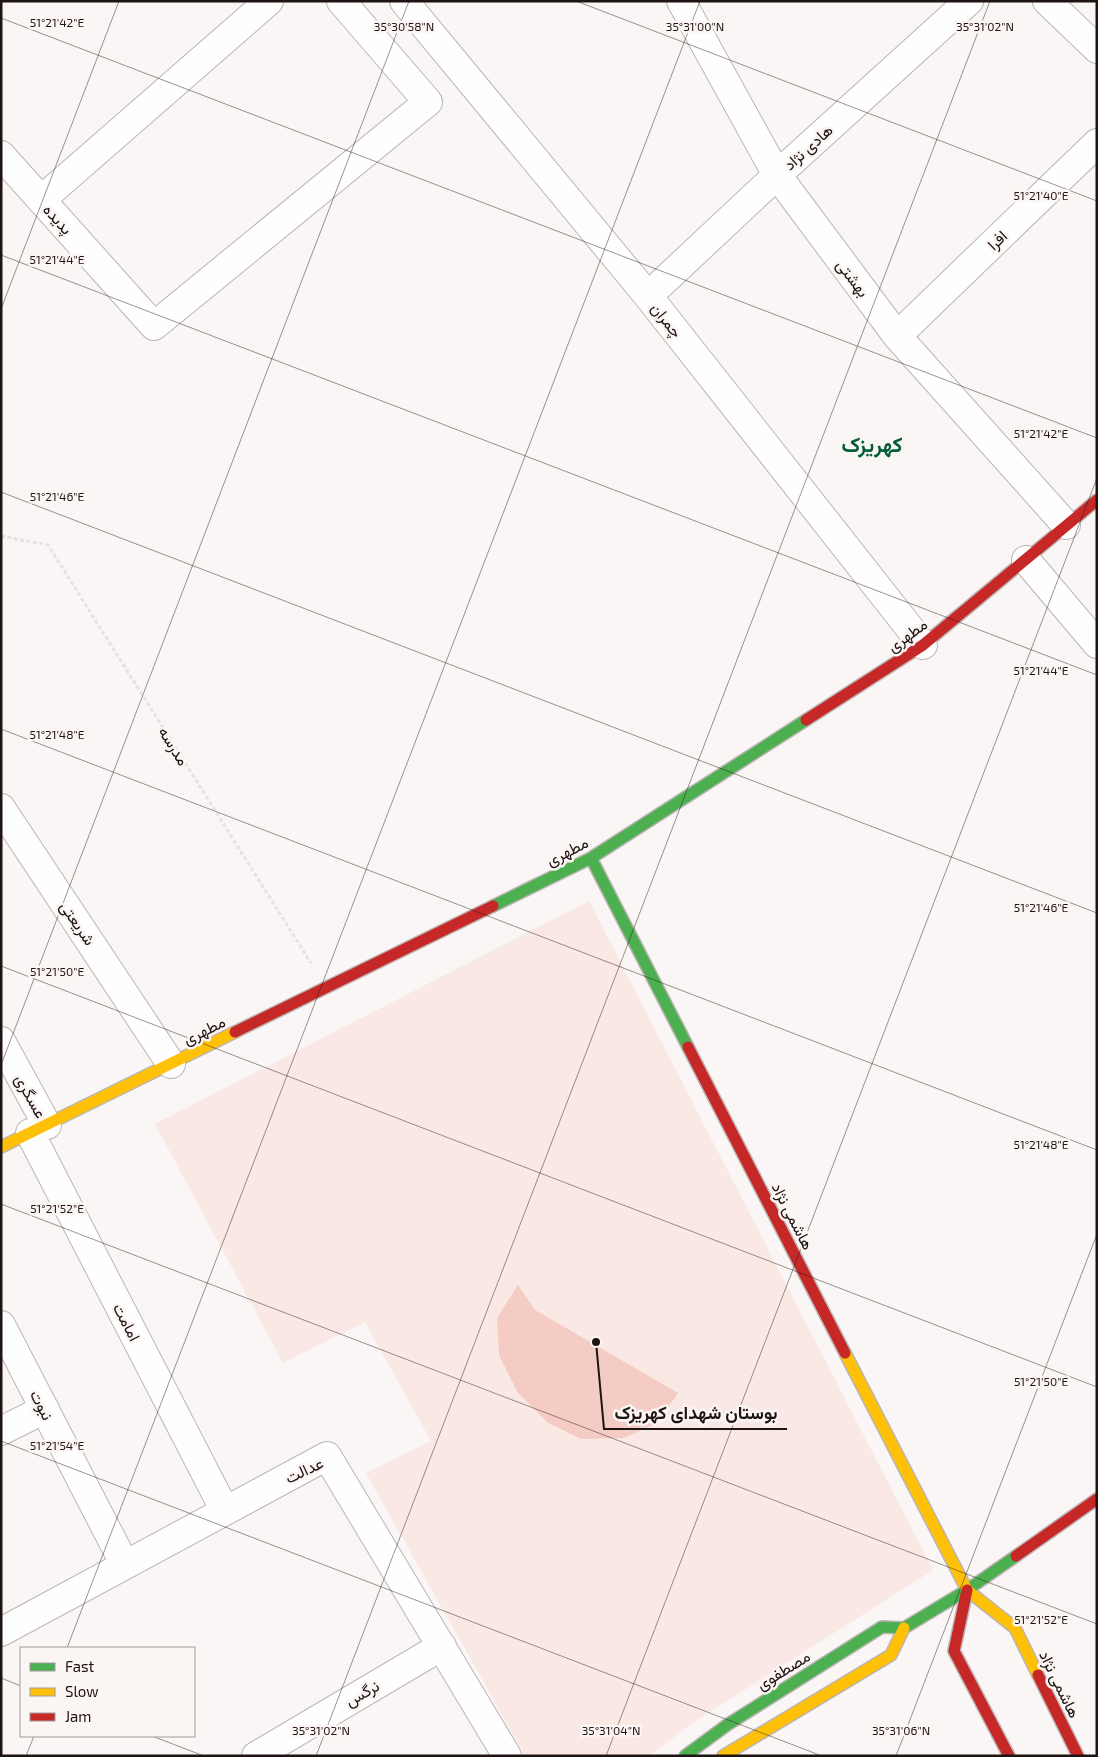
<svg xmlns="http://www.w3.org/2000/svg" width="1098" height="1757" font-family="'Exo 2',Vazirmatn,sans-serif">
	<rect width="100%" height="100%" fill="#faf6f5"/>
	<path fill="#fae8e4" d="M589 901 933 1570 694 1722 649 1756H525L366 1473 431 1441 365 1322 283 1363 155 1124Z"/>
	<path fill="#f4ccc3" d="M518 1285 535 1310 678 1393 657 1423 624 1438 581 1439 547 1422 518 1393 499 1355 497 1318Z"/>
	<g fill="none" stroke-linecap="round" stroke-linejoin="round">
		<defs>
			<path id="street" d="M404 1 648 296 923 645
				M681 1 777 175 897 336 1066 525
				M1047 1 1097 49
				M1 155 154 326 428 102 341 1
				M41 200 269 1
				M648 296 777 175 969 1
				M897 336 1097 143
				M1026 560 1097 644
				M1 808 171 1064
				M1 1041 47 1125
				M30 1133 225 1511
				M1 1325 125 1565
				M1 1431 45 1409
				M1 1632 327 1456 507 1756
				M256 1756 442 1646"/>
			<path id="fast" d="M591 858 688 1047
				M493 906 591 858 806 720
				M685 1756 727 1725 882 1627 904 1628 967 1590 1016 1556"/>
			<path id="slow" d="M1 1147 235 1032
				M845 1353 967 1590 1015 1628 1038 1675
				M723 1756 891 1655 904 1628"/>
			<path id="jam" d="M806 720 923 645 1097 500
				M235 1032 493 906
				M688 1047 845 1353
				M1016 1556 1097 1499
				M967 1590 954 1651 1009 1756
				M1038 1675 1078 1756"/>
		</defs>
		<use href="#street" stroke="#bcb5b3" stroke-width="30"/>
		<use href="#fast" stroke="#bcb5b3" stroke-width="14"/>
		<use href="#slow" stroke="#bcb5b3" stroke-width="14"/>
		<use href="#jam" stroke="#bcb5b3" stroke-width="14"/>
		<path stroke="#e4e2e2" stroke-width="3" stroke-dasharray="4 2.5" stroke-linecap="butt" d="M1 536 48 545 311 963"/>
		<use href="#street" stroke="#fefefe" stroke-width="28"/>
		<use href="#fast" stroke="#4caf50" stroke-width="11"/>
		<use href="#slow" stroke="#ffc107" stroke-width="11"/>
		<use href="#jam" stroke="#c62828" stroke-width="11"/>
	</g>
	<path fill="none" stroke="#1e1412" stroke-width="1" stroke-opacity="0.45" d="M576 1 1097 201M1 18 1097 438M1 255 1097 675M1 309 119 1M1 492 1097 913M1 729 1097 1150M1 966 1097 1387M1 1065 409 1M1 1204 1097 1624M1 1441 822 1756M67 1648 700 1M1 1678 21 1686M152 1736 204 1756M26 1756 34 1736M316 1756 990 1M606 1756 1097 478M896 1756 1097 1234"/>
	<g text-anchor="middle" stroke-width="5" stroke-linejoin="round" paint-order="stroke">
		<g font-size="16" fill="#1e1412" stroke="#fbf5f4">
			<text transform="translate(808 147) rotate(-42)" y="6">هادی نژاد</text>
			<text transform="translate(58 219) rotate(48)" y="6">پدیده</text>
			<text transform="translate(997 240) rotate(-44)" y="6">افرا</text>
			<text transform="translate(853 278) rotate(53)" y="6">بهشتی</text>
			<text transform="translate(667 320) rotate(52)" y="6">چمران</text>
			<text transform="translate(907 635) rotate(-36)" y="6">مطهری</text>
			<text transform="translate(174 746) rotate(58)" y="6">مدرسه</text>
			<text transform="translate(567 851) rotate(-27)" y="6">مطهری</text>
			<text transform="translate(78 923) rotate(56)" y="6">شریعتی</text>
			<text transform="translate(204 1030) rotate(-26)" y="6">مطهری</text>
			<text transform="translate(31 1096) rotate(61)" y="6">عسگری</text>
			<text transform="translate(793 1216) rotate(63)" y="6">هاشمی نژاد</text>
			<text transform="translate(127 1322) rotate(63)" y="6">امامت</text>
			<text transform="translate(42 1405) rotate(63)" y="6">نبوت</text>
			<text transform="translate(304 1470) rotate(-25)" y="6">عدالت</text>
			<text transform="translate(783 1670) rotate(-32)" y="6">مصطفوی</text>
			<text transform="translate(1060 1684) rotate(64)" y="6">هاشمی نژاد</text>
			<text transform="translate(362 1693) rotate(-30)" y="6">نرگس</text>
		</g>
		<g font-size="21" font-weight="bold" fill="#015e38" stroke="#fbf5f4">
			<text x="872" y="452">کهریزک</text>
		</g>
	</g>
	<g font-size="12" text-anchor="middle" fill="#1e1412" stroke="#fbf5f4" stroke-width="5" stroke-linejoin="round" paint-order="stroke">
		<text x="57" y="27">51°21'42"E</text>
		<text x="404" y="31">35°30'58"N</text>
		<text x="695" y="31">35°31'00"N</text>
		<text x="985" y="31">35°31'02"N</text>
		<text x="1041" y="200">51°21'40"E</text>
		<text x="57" y="264">51°21'44"E</text>
		<text x="1041" y="438">51°21'42"E</text>
		<text x="57" y="501">51°21'46"E</text>
		<text x="1041" y="675">51°21'44"E</text>
		<text x="57" y="739">51°21'48"E</text>
		<text x="1041" y="912">51°21'46"E</text>
		<text x="57" y="976">51°21'50"E</text>
		<text x="1041" y="1149">51°21'48"E</text>
		<text x="57" y="1213">51°21'52"E</text>
		<text x="1041" y="1386">51°21'50"E</text>
		<text x="57" y="1450">51°21'54"E</text>
		<text x="1041" y="1624">51°21'52"E</text>
		<text x="321" y="1735">35°31'02"N</text>
		<text x="611" y="1735">35°31'04"N</text>
		<text x="901" y="1735">35°31'06"N</text>
	</g>
	<path fill="none" stroke="#1e1412" stroke-width="2" d="M596 1342L604 1429H787"/>
	<circle fill="#1e1412" stroke="#fbf5f4" stroke-width="2" cx="596" cy="1342" r="5"/>
	<g font-size="18" text-anchor="middle" font-weight="bold" fill="#1e1412" stroke="#fbf5f4" stroke-width="5" stroke-linejoin="round" paint-order="stroke">
		<text x="696" y="1419">بوستان شهدای کهریزک</text>
	</g>
	<rect width="1098" height="1757" fill="none" stroke="#1e1412" stroke-width="5"/>
	<rect x="20" y="1647" width="175" height="90" fill="#fbf5f4" stroke="#a39b9a"/>
	<rect x="30" y="1663" width="25" height="8" fill="#4caf50" stroke="#a39b9a"/>
	<text x="65" y="1672" font-size="15" fill="#1e1412">Fast</text>
	<rect x="30" y="1688" width="25" height="8" fill="#ffc107" stroke="#a39b9a"/>
	<text x="65" y="1697" font-size="15" fill="#1e1412">Slow</text>
	<rect x="30" y="1713" width="25" height="8" fill="#c62828" stroke="#a39b9a"/>
	<text x="65" y="1722" font-size="15" fill="#1e1412">Jam</text>
</svg>
